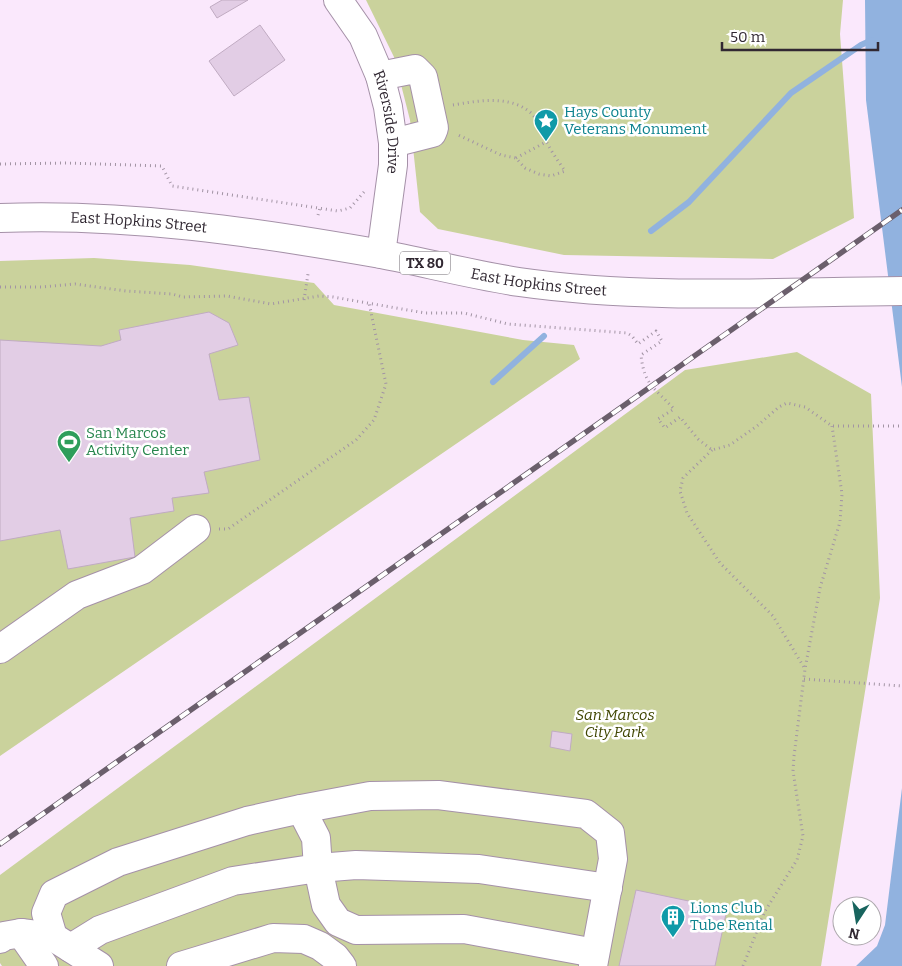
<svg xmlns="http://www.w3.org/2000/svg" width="902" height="966" font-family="Bitter,serif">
	<rect width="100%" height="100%" fill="#fae8fc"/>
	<path fill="#cad29c" d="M366 0H843L840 34 854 218 773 259 564 255 438 229 420 212 410 120 394 57Z
		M94 258 190 265 314 283 334 305 523 340 574 345 580 359 0 756V261Z
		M797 352 871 394 880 598 821 966H2L0 963V875L685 370Z"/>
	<path fill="#91b2df" d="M865 0H902V387L866 100Z
		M902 788V966H856L877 946 885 925Z"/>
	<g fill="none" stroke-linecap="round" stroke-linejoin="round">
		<path stroke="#91b2df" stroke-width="6" d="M651 231 689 202 791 93 861 45 872 40
			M493 382 544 336"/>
	</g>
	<path fill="#e2cde5" stroke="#c0abc2" d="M222 0H248L217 18 210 7Z
		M260 25 285 60 234 96 209 61Z
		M209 312 229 323 238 345 209 354 219 400 249 397 260 460 204 472 209 493 172 498 174 511 130 518 135 557 68 569 60 530 0 541V340L101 346 121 340 119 330Z
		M552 731 572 734 570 751 550 747Z
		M636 890 727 909 715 966H619Z"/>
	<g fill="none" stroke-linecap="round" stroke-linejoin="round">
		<defs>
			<g id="minor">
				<path id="s1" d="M338 0 363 36 380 76 388 107 393 143V165L381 254"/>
				<path d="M380 76 415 69 423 77 434 128 432 133 393 143"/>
				<path d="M0 649 77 595 142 570 196 529"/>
				<path d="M21 933 53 937 99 966"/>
				<path d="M53 937 46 913 54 894 118 862 247 821 301 809 370 796 438 795 586 814 610 833 613 859 593 966"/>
				<path d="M0 939 4 936 21 933 44 966"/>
				<path d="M71 948 100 930 233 881 318 868 316 838 301 809"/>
				<path d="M595 953 464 929 356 930 338 922 326 905 318 868 356 865 479 869 608 888"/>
				<path d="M181 966 273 938 304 939 320 946 335 957 342 966"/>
			</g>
			<g id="major">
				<path id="s2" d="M0 218C127 213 256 232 381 254 427 263 473 275 519 282 646 300 774 292 902 291"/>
			</g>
		</defs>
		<use href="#minor" stroke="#a591a8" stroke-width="30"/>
		<use href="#major" stroke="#a591a8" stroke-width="30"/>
		<path stroke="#a294a4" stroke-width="3" stroke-dasharray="1 4" stroke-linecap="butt" d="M453 105C477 101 511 94 532 114 538 120 541 133 546 141 551 151 558 161 565 171L551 176 539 174 525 168 516 158 501 155 456 134
			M516 158 546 142
			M0 164 66 163 162 166 172 186 338 211 350 208 364 192
			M318 215 320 208
			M0 287H41L75 284 126 291 172 294 183 297 227 296 271 304 319 296 333 297 425 313H464L508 324 627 333 632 336 638 344 656 331 662 341 641 355C644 385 655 388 674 409L658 419 665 428 680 417 698 439 712 450 730 445 757 426 779 407 787 403 805 407 832 426H902
			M304 300 308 274
			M712 450 683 478 680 491 687 513 720 563 773 616 805 669
			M219 529H228L356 440 374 420 386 384 369 303
			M804 679 902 686
			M743 966 765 911 797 860 803 836 793 771 794 756 805 669 820 588 840 522 842 494 832 426"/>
		<use href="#minor" stroke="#fff" stroke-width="28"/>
		<use href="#major" stroke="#fff" stroke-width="28"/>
		<defs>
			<path id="rail" d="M0 844 902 210"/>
		</defs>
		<use href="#rail" stroke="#6b5f6c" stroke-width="5.5"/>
		<use href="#rail" stroke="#fff" stroke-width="4" stroke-dasharray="11" stroke-linecap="butt"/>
	</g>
	<defs>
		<symbol id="sight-pin" viewBox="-11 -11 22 30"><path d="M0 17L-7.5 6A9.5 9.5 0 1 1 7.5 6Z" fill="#0f9aa8" stroke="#fff"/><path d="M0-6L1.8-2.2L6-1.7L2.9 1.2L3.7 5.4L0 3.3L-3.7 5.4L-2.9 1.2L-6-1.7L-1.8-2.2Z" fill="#fff"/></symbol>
		<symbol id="stadium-pin" viewBox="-11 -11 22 30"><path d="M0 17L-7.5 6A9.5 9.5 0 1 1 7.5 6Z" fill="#2e9e5b" stroke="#fff"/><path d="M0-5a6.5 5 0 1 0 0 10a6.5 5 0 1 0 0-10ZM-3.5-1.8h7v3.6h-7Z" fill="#fff"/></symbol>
		<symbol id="building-pin" viewBox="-11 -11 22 30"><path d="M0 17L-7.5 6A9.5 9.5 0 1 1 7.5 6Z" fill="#0f9aa8" stroke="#fff"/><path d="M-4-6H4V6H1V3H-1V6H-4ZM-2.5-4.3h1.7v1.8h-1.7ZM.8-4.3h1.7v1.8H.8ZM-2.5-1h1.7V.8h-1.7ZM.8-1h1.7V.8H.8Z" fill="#fff"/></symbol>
	</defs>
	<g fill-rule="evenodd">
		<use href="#sight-pin" x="532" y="107" width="28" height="38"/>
		<use href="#stadium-pin" x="55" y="428" width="28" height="38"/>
		<use href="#building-pin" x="659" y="903" width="28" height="38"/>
	</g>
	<g text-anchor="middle" stroke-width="5" stroke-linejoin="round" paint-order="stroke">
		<rect fill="#fff" stroke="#6f6870" stroke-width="1" x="400" y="251.5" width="50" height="23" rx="4"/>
		<g font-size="14" font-weight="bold" fill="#312832">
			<text x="425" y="268">TX 80</text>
		</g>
		<g font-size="15" fill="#0d838f" stroke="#fff" text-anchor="start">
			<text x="564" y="117">Hays County<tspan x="564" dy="17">Veterans Monument</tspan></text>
			<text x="690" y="913">Lions Club<tspan x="690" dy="17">Tube Rental</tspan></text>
		</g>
		<g font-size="15" fill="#312832" stroke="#fff">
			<text dy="5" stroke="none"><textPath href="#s1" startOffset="134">Riverside Drive</textPath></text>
			<text dy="5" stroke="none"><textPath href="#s2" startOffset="139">East Hopkins Street</textPath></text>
			<text dy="5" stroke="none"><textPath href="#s2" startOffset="544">East Hopkins Street</textPath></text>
		</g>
		<g font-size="15" fill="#27864d" stroke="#fff" text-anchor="start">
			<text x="86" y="438">San Marcos<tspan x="86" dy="17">Activity Center</tspan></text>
		</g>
		<g font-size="15" font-style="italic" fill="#404602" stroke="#fff">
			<text x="615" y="720">San Marcos<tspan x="615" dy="17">City Park</tspan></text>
		</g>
	</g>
	<g transform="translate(857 921) rotate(192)"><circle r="24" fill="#ffffff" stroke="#ada9ad"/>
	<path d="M0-4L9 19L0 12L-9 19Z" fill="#18645e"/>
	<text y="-8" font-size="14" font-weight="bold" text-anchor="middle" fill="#312832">N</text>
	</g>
	<path d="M722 42v8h156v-8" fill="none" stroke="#312832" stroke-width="2.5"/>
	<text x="730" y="42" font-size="15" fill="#312832" stroke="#ffffff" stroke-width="4" paint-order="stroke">50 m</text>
</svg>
